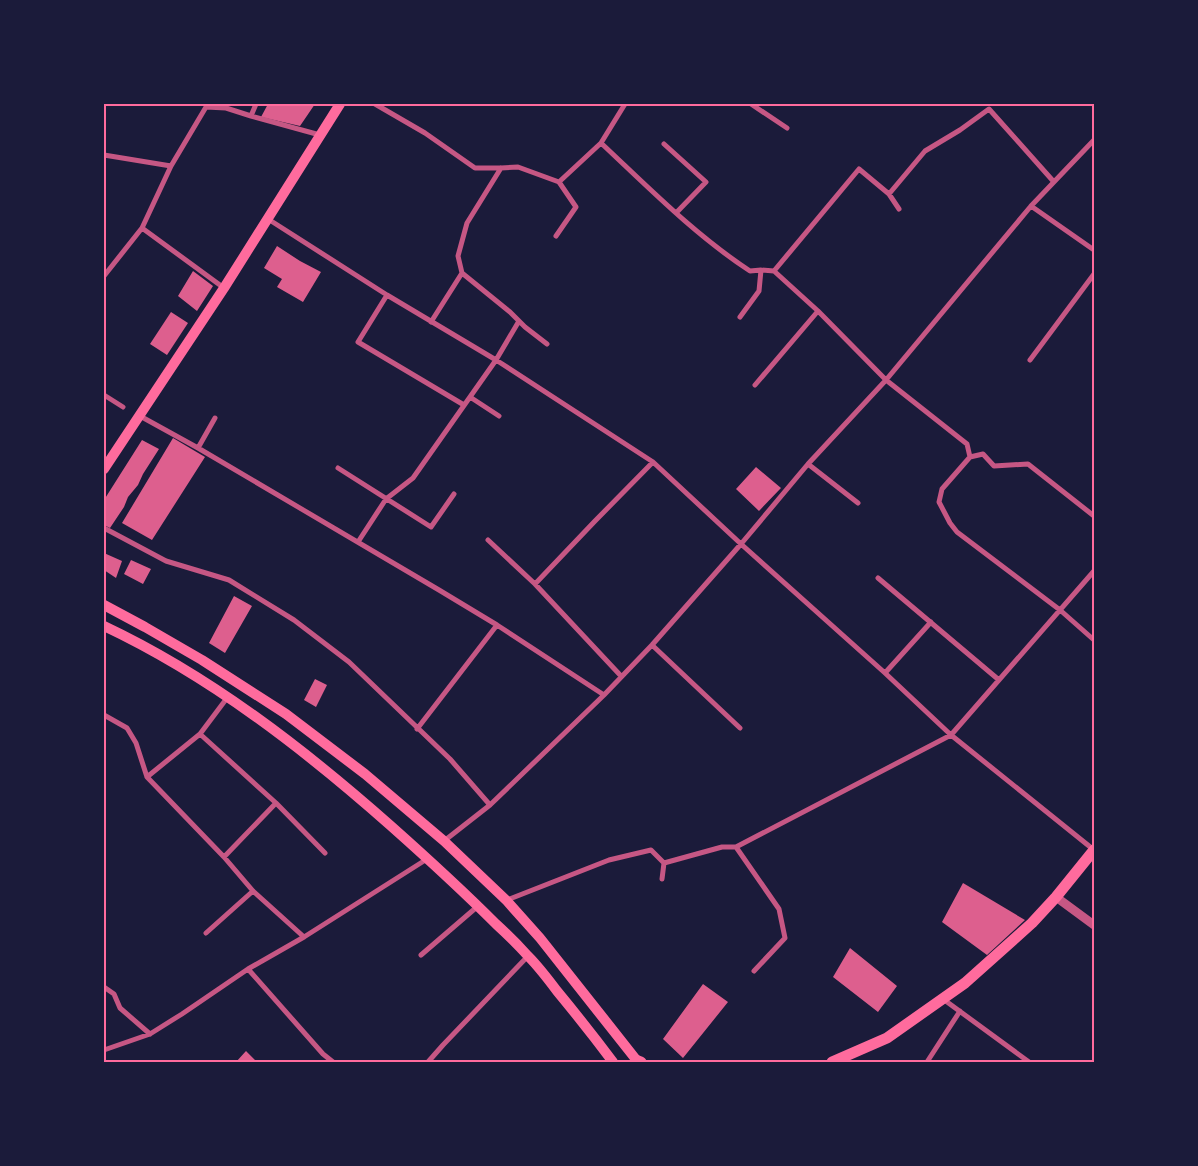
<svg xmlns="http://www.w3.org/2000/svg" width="1198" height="1166" font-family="'Space Grotesk',sans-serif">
	<rect width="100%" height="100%" fill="#1b1b3a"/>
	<path fill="#dd5f8e" d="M268 104H315L300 126 261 117Z
		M277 246 300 261 321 272 303 302 277 287 282 279 264 268Z
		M193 271 213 286 197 311 178 296Z
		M171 312 188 323 167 355 150 344Z
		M173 438 205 457 152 540 122 523Z
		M142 440 159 449 143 474 138 485 128 497 124 507 110 528 104 525V500Z
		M756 467 781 488 759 511 736 489Z
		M104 553 122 561 116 578 104 570Z
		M131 560 151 569 143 584 124 574Z
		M234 596 252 606 225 653 209 643Z
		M315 679 327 685 316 707 304 700Z
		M963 883 1025 920 987 955 942 922Z
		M850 948 897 986 878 1012 833 977Z
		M703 984 728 1002 683 1058 663 1039Z
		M246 1051 257 1062H236Z"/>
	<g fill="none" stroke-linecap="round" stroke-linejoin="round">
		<path stroke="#c65784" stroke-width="5" d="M375 104 425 133 475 168H501L518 167 559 182 601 143 625 104
			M751 104 787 128
			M251 116 256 104
			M601 143C649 188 695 235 750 271L761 270 774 271 818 311 886 380 967 444 970 457 942 489 939 502 950 523 957 532 1060 610 1094 640
			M664 144 706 182 676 213
			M104 155 171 166
			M889 194 925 151 960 130 989 109 1054 182
			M1031 206 1094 250
			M268 219 387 295 496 360 653 462 741 544 885 673 951 735 1094 850
			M142 228 224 288
			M556 236 576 207 559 182
			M774 271 859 169 889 194 899 209
			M462 273 458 256 467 223 501 168
			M462 273 510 312 525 327 547 344
			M104 276 142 228 171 166 206 107 226 108 251 116 320 135
			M387 295 358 342 464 405
			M740 317 759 291 761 270
			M431 322 462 273
			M1030 360 1094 274
			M755 385 818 311
			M104 395 123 407
			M470 397 499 416
			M140 416 198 448 439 590 497 625 604 695
			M198 448 215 418
			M970 457 983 454 994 466 1028 464 1094 516
			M808 464 858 503
			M338 468 431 527 454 494
			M104 528 166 561 229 580 294 620 349 662 450 759 490 805
			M488 540 535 584 621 676
			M358 542 386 499 413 478 496 360 519 321
			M878 578 999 680
			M535 584 595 521 653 462
			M652 645 740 728
			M885 673 931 622
			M104 715 127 728 136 743 147 777 224 857 253 891 304 937
			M417 729 497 625
			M200 734 276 803 325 853
			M147 777 200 734 227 698
			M444 841 490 805 604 695 652 645 741 544 808 464 886 380 1031 206 1094 140
			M736 847 779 909 785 938 754 971
			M224 857 276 803
			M662 879 664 863
			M507 900 609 860 651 850 664 863 722 847H736L951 735 1094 571
			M206 933 253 891
			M421 955 478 906
			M248 969 323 1054 333 1062
			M104 987 114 994 120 1008 150 1034
			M943 999 1029 1062
			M104 1050 150 1034 182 1014 248 969 304 937 427 859
			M428 1062 443 1045 528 956
			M927 1062 960 1011"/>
		<path stroke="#c65784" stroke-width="9" d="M1056 897 1094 925"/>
		<path stroke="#ff6b9d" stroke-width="10" d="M104 469 224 288 340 104
			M104 605 145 627 202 660 286 714 365 774 444 841 507 901 540 938 638 1062
			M104 626C210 676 304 749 391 826 427 858 462 890 496 924 507 934 518 945 528 956 539 967 548 979 557 991 576 1014 595 1038 613 1062"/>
		<path stroke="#ff6b9d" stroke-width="11" d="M636 1060 641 1062
			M832 1062 887 1038 965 983 1032 923 1056 897 1094 850"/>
	</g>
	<rect width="1198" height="1166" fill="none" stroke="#1b1b3a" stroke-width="210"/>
	<rect x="105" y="105" width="988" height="956" fill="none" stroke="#ff6b9d" stroke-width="2"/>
</svg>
